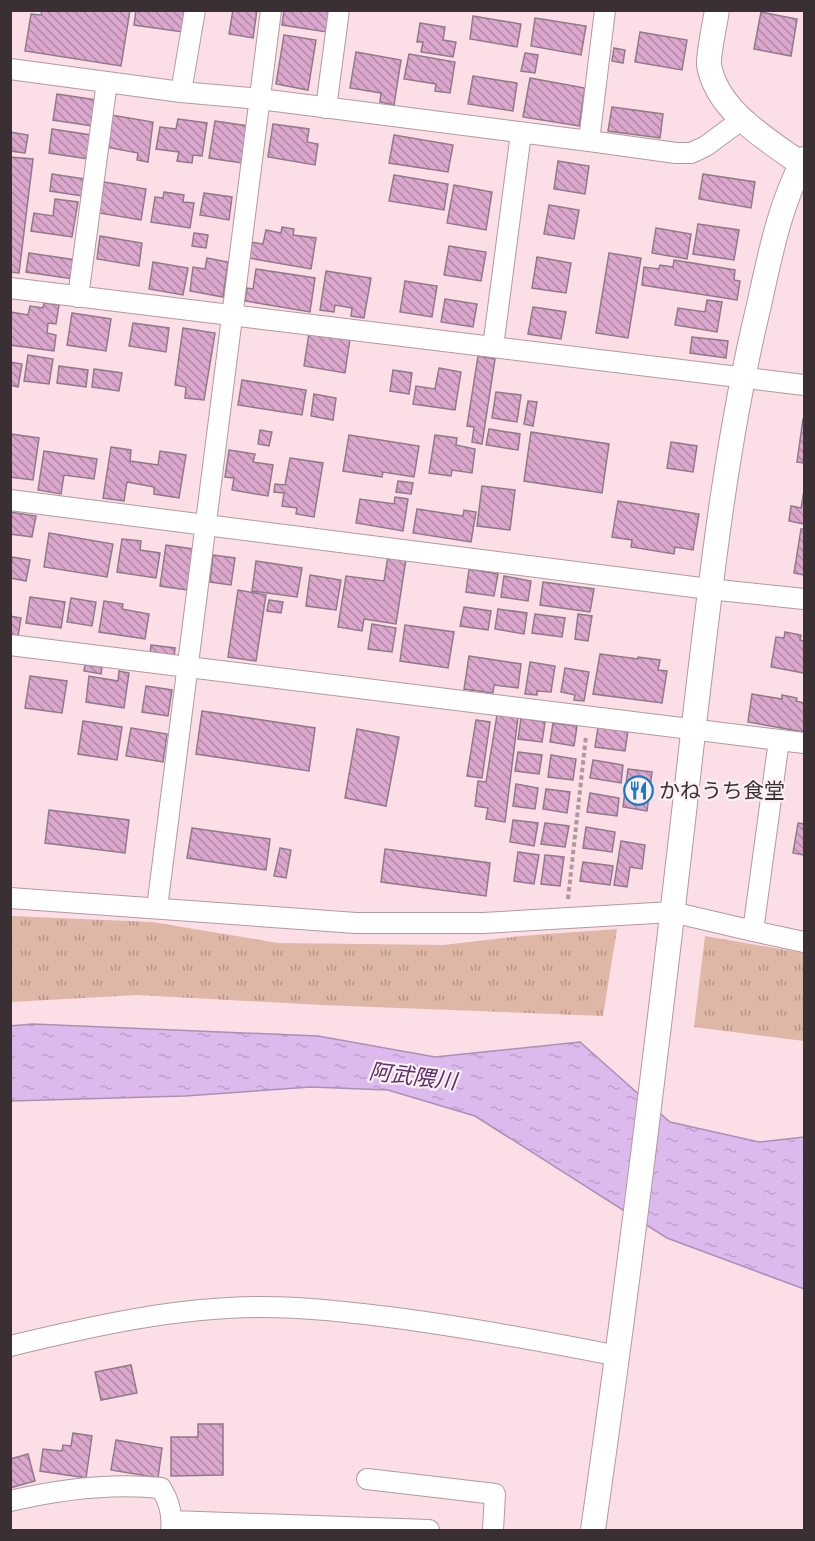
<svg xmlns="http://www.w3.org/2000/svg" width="815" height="1541" font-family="Commissioner,'Noto Sans JP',sans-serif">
	<defs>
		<pattern id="grass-tufts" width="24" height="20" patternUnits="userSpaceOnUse" patternTransform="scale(1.5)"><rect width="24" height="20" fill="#dfb7a6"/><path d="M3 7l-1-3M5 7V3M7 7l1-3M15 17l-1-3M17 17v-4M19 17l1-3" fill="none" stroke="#b69588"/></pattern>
		<pattern id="water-ripples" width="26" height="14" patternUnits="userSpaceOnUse" patternTransform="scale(1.5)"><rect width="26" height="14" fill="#dcbaed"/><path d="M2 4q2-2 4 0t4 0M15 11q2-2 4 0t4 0" fill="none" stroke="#bea0cc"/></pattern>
		<pattern id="building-back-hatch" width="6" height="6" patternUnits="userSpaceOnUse" patternTransform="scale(1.5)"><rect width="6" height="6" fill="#dba7cd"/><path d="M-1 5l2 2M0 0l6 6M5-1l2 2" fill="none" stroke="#b388a7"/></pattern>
	</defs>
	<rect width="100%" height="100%" fill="#fbdee6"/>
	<path fill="url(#grass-tufts)" d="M11 916 152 922 278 943 443 945 521 936 617 929 603 1016 321 1005 137 995 11 1002Z
		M705 936 804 953V1041L694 1027Z"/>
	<path fill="url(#water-ripples)" stroke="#ab90b5" stroke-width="1.5" d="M33 1024 318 1036 435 1057 580 1042 670 1122 759 1142 804 1137V1289L667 1238 475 1116 388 1090 311 1087 185 1096 11 1101 10 1026Z"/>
	<path fill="url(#building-back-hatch)" stroke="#8f7a89" stroke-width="1.5" d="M42 10H130L121 66 25 51 31 14 41 15Z
		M136 10H186L183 32 134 25Z
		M233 10H257L253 38 229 34Z
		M284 10H331L327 32 282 25Z
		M761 12 797 19 791 56 754 49Z
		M473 16 521 24 517 47 470 39Z
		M535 18 586 26 581 55 531 46Z
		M420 23 445 27 443 40 456 42 453 57 421 52 423 42H417Z
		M640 32 687 40 682 70 635 62Z
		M284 35 316 40 308 90 276 84Z
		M614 48 625 50 623 63 612 61Z
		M356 52 401 60 394 105 380 102 381 93 350 88Z
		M525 53 538 55 535 73 521 71Z
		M409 54 455 62 450 93 435 91 436 84 404 79Z
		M473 76 517 83 513 111 468 104Z
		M530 78 585 88 579 126 523 117Z
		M57 94 96 100 92 126 53 120Z
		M612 107 663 114 660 138 608 131Z
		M111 115 153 122 148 162 137 160 138 153 106 147Z
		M178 119 207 123 202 156 193 155 192 163 177 161 179 152 156 149 160 127 176 129Z
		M215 121 248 126 242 163 209 158Z
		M273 124 309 129 307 142 318 144 315 165 268 157Z
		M52 129 91 135 88 159 49 153Z
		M10 132 28 135 25 153 10 151Z
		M394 135 453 145 448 172 389 163Z
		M10 157 33 159 19 273 10 272Z
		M558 161 589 166 585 194 554 189Z
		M52 174 84 179 82 196 50 191Z
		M703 174 755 182 751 208 699 199Z
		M394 175 448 184 444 210 389 201Z
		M104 182 146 189 141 220 99 213Z
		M454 185 492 192 486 230 447 223Z
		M164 192 184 195 183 202 194 203 190 228 151 222 155 197 163 198Z
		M204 193 232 197 229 220 200 215Z
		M55 199 78 202 72 237 31 231 34 213 53 216Z
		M549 205 579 210 574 239 544 234Z
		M698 224 739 230 734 260 693 254Z
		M282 227 294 229 293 235 316 238 311 269 249 258 251 242 263 244 266 230 281 233Z
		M656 228 691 234 687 259 652 253Z
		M194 233 208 235 206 248 192 246Z
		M100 236 142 243 139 266 97 259Z
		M449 246 486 252 481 281 444 275Z
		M29 253 76 260 73 279 26 272Z
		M609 253 641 258 628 338 596 333Z
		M537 257 571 263 566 293 532 288Z
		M207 258 228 262 223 297 190 291 193 267 205 269Z
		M674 260 735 270 734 280 740 281 737 300 642 285 644 267 659 269 660 265 673 267Z
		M153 262 188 268 183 295 149 289Z
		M256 269 315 278 310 312 245 301 247 288 253 289Z
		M326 271 371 278 364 318 351 316 352 308 335 305 334 312 320 310Z
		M405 281 437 286 432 317 400 312Z
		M445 299 477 304 473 327 441 322Z
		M707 300 722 302 717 332 675 325 678 308 705 312Z
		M44 303 59 305 56 324 48 323 47 333 56 335 54 351 10 345V312L28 315 30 306 43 308Z
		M533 307 566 312 561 339 528 334Z
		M72 313 111 319 106 351 67 345Z
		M133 323 169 328 166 352 129 346Z
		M183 328 215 333 204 400 185 398 186 387 175 385Z
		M309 333 350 339 345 373 304 366Z
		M692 337 728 341 726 358 690 353Z
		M28 355 53 359 49 384 24 381Z
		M478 356 495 359 482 444 472 442 474 427 467 426Z
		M10 362 22 364 18 387 10 385Z
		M59 366 88 370 86 387 57 383Z
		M439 368 461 372 455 410 413 404 416 386 435 389Z
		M94 369 122 373 119 391 92 387Z
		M393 370 412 373 409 394 390 391Z
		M242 380 306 390 302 415 238 405Z
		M496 392 521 395 517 422 492 418Z
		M314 394 336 398 333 420 311 416Z
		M528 401 537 402 533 426 524 424Z
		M803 419H804V463L797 462Z
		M489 429 520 434 518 450 486 445Z
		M260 430 272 432 269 446 258 444Z
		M531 432 609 444 602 493 524 481Z
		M11 434 39 438 33 480 10 477Z
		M349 435 419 446 414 477 383 472 382 477 343 471Z
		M435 435 457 438 456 445 475 449 472 473 452 470 451 476 429 473Z
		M671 442 697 446 693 472 667 468Z
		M111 447 131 450 130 461 158 465 160 451 186 455 179 498 154 494V487L127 482 124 501 103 498Z
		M229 450 255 454 253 462 273 465 268 496 232 490 234 478 225 477Z
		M44 451 97 459 94 479 64 475 61 494 38 490Z
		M290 458 323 463 314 517 296 514 297 508 282 506 284 493 274 492 275 484 285 485Z
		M398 481 413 483 411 494 396 492Z
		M482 486 515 490 510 530 477 526Z
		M804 490V524L789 521 791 506 801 508Z
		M395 497 408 499 403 531 356 523 360 499 394 504Z
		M618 501 699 514 693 550 675 547 674 554 631 547 632 540 612 537Z
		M417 509 463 516 464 510 476 512 471 542 413 533Z
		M10 512 36 516 32 537 10 534Z
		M801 529H804V575L794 573Z
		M49 533 113 544 107 577 44 567Z
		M122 539 141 541 140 550 160 553 156 578 117 572Z
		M166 545 193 549 187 590 160 586Z
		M213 555 235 558 231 585 210 582Z
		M388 556 406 559 396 624 364 619 362 631 338 627 346 576 384 581Z
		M12 557 30 560 26 581 10 578Z
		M256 561 302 568 297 597 252 591Z
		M469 569 498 574 494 596 466 592Z
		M310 575 341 580 336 610 306 606Z
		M504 576 531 581 528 601 501 597Z
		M543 582 594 589 590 612 540 605Z
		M238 590 266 595 256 661 228 657Z
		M30 597 65 602 61 628 26 623Z
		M71 598 96 602 92 626 67 622Z
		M269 600 283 602 281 613 267 611Z
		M104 601 123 604 122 609 149 614 145 639 99 632Z
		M464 607 491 611 488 630 460 626Z
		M498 609 527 613 524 634 495 629Z
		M535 614 565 618 562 637 532 633Z
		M578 614 592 616 588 641 575 639Z
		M10 616 21 618 18 636 10 635Z
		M372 624 396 628 392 652 368 649Z
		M405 625 454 632 448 668 400 661Z
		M785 632 801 635 800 640 804 641V673L771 667 776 637 784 638Z
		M151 645 175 648 174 657 150 654Z
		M600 654 638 659V657L660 660 658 670 667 671 662 703 593 694Z
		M469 656 521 664 518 688 494 685 493 693 464 689Z
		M530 662 555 666 551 692 537 691V695L525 694Z
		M85 665 102 667 101 674 84 671Z
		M565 668 589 672 584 701 574 700 575 695 561 692Z
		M119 671 129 673 124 708 86 702 89 676 118 681Z
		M30 676 67 681 62 713 25 708Z
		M146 686 172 690 168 716 142 712Z
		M752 694 782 699V695L797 698 796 701 804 703V732L748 722Z
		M202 711 315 728 309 771 196 754Z
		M497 715 518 717 505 822 486 819 488 808 475 806 478 781 486 782Z
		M521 718 545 722 542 742 518 739Z
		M476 720 490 722 482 778 467 776Z
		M83 721 122 727 117 760 78 754Z
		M553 723 577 726 574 746 550 742Z
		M598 727 628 731 625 751 595 747Z
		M131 728 167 734 163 762 126 756Z
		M357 729 399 737 386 806 345 798Z
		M518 752 542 755 539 774 515 771Z
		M551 755 576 759 573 780 548 777Z
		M593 760 623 765 621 783 590 778Z
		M628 769 652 772 647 811 623 807Z
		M516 784 538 788 535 809 513 806Z
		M546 789 570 792 567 813 543 809Z
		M590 793 619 798 617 816 587 812Z
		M49 810 129 820 125 853 45 843Z
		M513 820 538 823 534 846 510 842Z
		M545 823 569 826 565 847 541 844Z
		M798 823 804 824V855L793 853Z
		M586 827 615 832 612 852 583 848Z
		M192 828 270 839 266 870 187 858Z
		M621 841 645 845 642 869 630 867 627 887 614 885Z
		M280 848 291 850 286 878 274 876Z
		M385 849 490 863 486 896 381 882Z
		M518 852 539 855 534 884 514 881Z
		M545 855 564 857 560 886 541 884Z
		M583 862 613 866 610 885 580 881Z
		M131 1365 137 1393 101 1400 95 1372Z
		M198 1424H223V1475L171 1476V1437H198Z
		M73 1433 92 1436 86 1478 40 1471 43 1449 62 1451 63 1445 71 1446Z
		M116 1440 162 1448 158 1478 111 1470Z
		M28 1454 35 1481 10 1488V1459Z"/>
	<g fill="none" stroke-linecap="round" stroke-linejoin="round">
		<defs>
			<path id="minor" d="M10 69 181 92 260 99 589 141 676 153H691L706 146 741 120
				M181 92 195 10
				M326 108 339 10
				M589 141 605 10
				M10 288 804 385
				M78 297 107 82
				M493 347 521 133
				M10 500 709 589 804 599
				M10 645 804 743
				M779 740 753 931 804 942
				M10 898 356 923H483L672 912 753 931
				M157 908 271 10
				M10 1346C93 1326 176 1307 262 1307 305 1307 347 1312 389 1317 466 1327 542 1341 618 1356
				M367 1479 495 1494 493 1530
				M10 1501C57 1490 113 1483 161 1488 169 1501 173 1515 171 1530
				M172 1521 429 1530"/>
			<path id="tertiary" d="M717 10C715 24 708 54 709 65 717 111 767 139 801 164
				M593 1530C631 1265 663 999 693 733 710 590 725 446 759 305 770 255 780 204 804 159"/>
		</defs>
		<use href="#minor" stroke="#b499a1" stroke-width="22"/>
		<use href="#tertiary" stroke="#b499a1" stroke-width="26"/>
		<path stroke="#ae989e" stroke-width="4" stroke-dasharray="4.5 3" stroke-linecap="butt" d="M568 899 586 736"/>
		<use href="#minor" stroke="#fff" stroke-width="20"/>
		<use href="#tertiary" stroke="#fff" stroke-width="24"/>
	</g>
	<defs>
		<symbol id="restaurant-ring" viewBox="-11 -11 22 22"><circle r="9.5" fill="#fcf0f3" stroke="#147dc7" stroke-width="1.5"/><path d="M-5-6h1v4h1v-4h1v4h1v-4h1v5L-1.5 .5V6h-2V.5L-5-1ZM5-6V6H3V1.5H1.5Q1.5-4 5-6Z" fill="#147dc7"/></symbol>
	</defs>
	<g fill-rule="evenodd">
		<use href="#restaurant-ring" x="622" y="774" width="33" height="33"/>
	</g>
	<g text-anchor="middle" stroke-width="4.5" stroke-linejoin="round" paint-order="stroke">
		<g font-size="21" fill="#3a2f32" stroke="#fcf0f3" text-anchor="start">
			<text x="659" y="798">かねうち食堂</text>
		</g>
		<g font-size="22" font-style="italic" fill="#592f6c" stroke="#fcf0f3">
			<text transform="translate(413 1076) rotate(7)" y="8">阿武隈川</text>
		</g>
	</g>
	<rect width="815" height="1541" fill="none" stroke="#3a2f32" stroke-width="24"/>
</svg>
